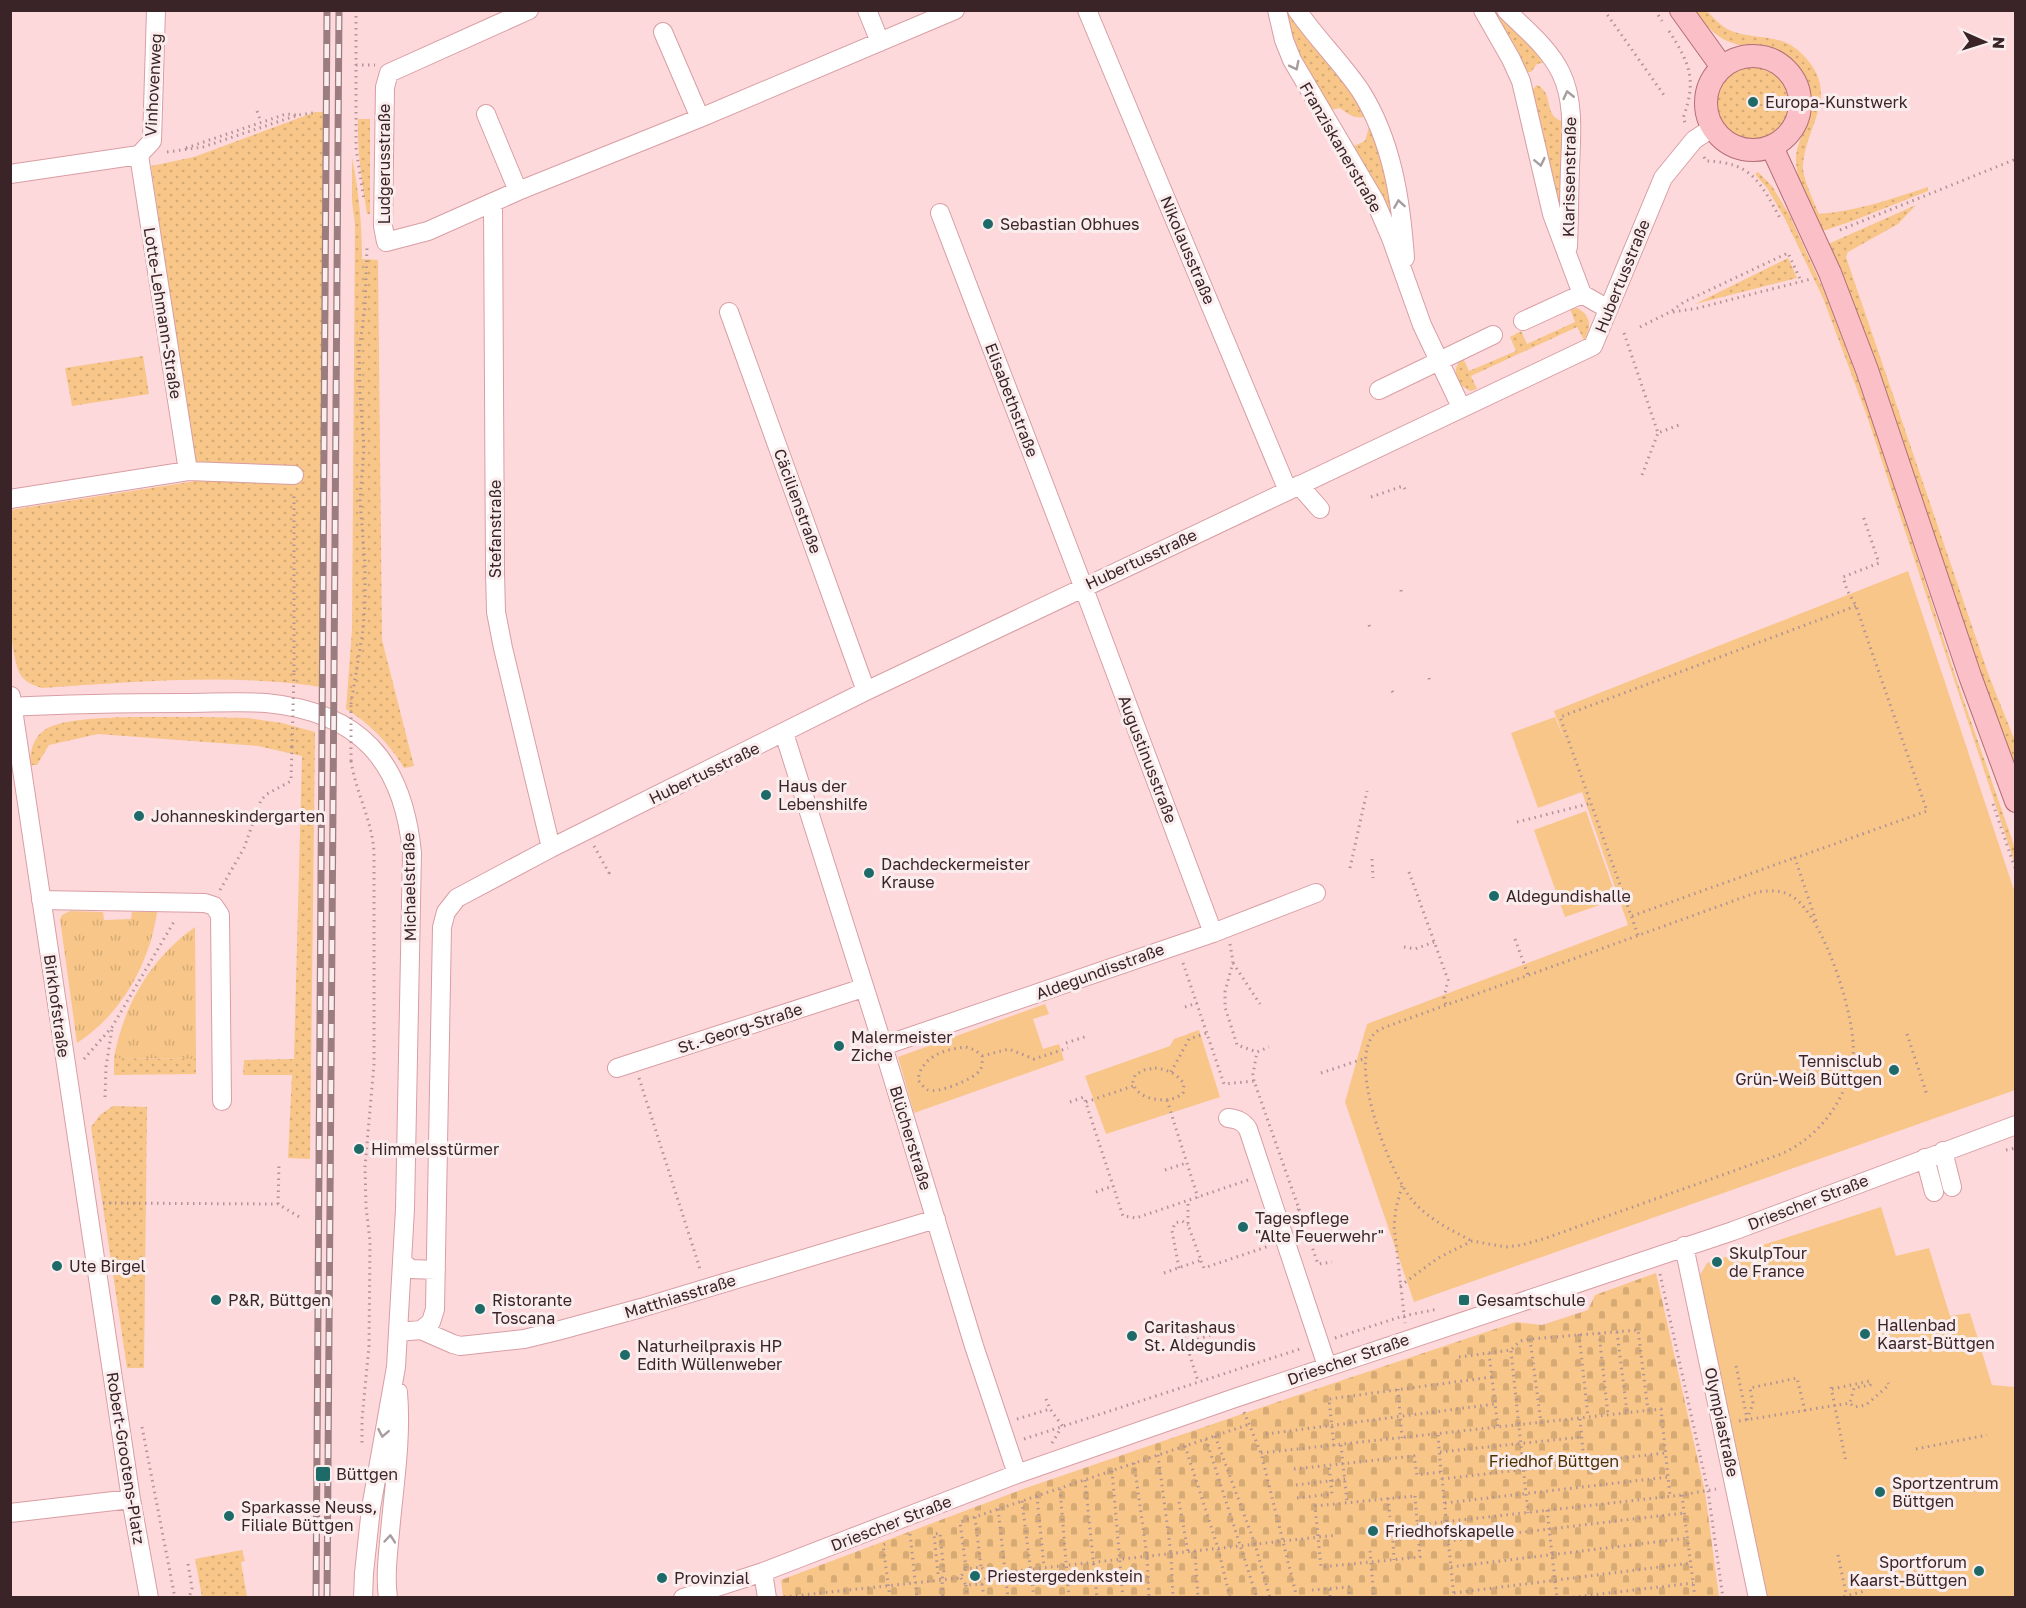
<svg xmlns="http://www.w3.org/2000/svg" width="2026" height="1608" font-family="'Golos Text',sans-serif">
	<defs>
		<pattern id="grass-dots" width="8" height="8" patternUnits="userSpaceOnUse" patternTransform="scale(1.5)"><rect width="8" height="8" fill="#f7c688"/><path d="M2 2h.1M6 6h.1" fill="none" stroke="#d5aa75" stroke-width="1.8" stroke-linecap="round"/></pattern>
		<pattern id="cemetery-stones" width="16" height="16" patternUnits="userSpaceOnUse" patternTransform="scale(1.5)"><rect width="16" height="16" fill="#f7c688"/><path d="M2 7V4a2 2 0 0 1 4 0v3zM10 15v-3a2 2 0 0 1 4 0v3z" fill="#d5aa75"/></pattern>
		<pattern id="park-tufts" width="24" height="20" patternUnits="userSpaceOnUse" patternTransform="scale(1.5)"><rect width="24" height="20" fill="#f7c688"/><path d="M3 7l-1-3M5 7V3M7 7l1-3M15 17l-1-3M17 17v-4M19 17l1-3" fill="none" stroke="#d5aa75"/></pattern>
	</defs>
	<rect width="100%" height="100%" fill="#fed9dc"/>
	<path fill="url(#grass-dots)" d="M1283 11H1290L1368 116C1356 120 1349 115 1340 108L1330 110 1296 53Z
		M1492 11H1497L1534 47 1546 62 1537 64 1531 72H1526L1514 44Z
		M1694 11H1707C1713 17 1719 24 1727 29 1751 41 1779 32 1800 52 1844 93 1805 123 1803 167 1803 179 1814 202 1819 214 1857 211 1892 199 1928 187V191L1855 220 1820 232C1811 210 1798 186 1796 163 1795 147 1802 138 1807 123 1813 103 1810 80 1795 64 1775 42 1752 52 1727 41 1715 36 1702 21 1694 11Z
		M1716 103a38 38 0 1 1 76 0a38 38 0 1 1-76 0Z
		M1537 85C1556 94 1541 117 1565 122L1562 210H1558L1532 90Z
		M315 112H326L322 687C230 673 135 682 42 688 34 685 28 684 22 677 4 653 11 544 10 510L196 481 151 166 194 157Z
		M358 119H370V214H367C362 182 357 151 358 119Z
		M1373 125 1396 220 1392 221 1352 147 1365 141 1369 127Z
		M352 158C359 192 362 225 362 259L378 260 382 640 414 766 404 768C389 743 370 724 346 709L352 630 355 225 352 201Z
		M1758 172 1772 186 1789 214 1824 291 1870 411 1956 678 2015 848V864L1867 416 1823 298 1784 217 1767 188 1755 174Z
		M1916 205 1898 224 1848 252 1846 257 1989 676 2015 741V777L1826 245Z
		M1788 258 1797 278 1695 304Z
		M1577 308C1591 315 1592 327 1584 340L1577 327 1471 376 1477 389 1471 391C1455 385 1450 369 1463 358L1469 371 1516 351 1510 337 1521 331 1527 344 1575 322 1570 309Z
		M143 356 149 394 72 406 65 368Z
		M198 717 247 718 282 723 315 732 310 1159 288 1158 292 1075H243L244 1060 294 1059 302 756 258 746 98 734 49 745 37 765H30C30 751 33 737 46 729 72 713 164 718 198 717Z
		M114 1058 196 1059V1074L114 1075Z
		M113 1106 147 1107 144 1368H127L91 1127 100 1115Z
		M242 1550 245 1561 241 1562 247 1597H202L195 1559Z"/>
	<path fill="url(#cemetery-stones)" d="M1656 1273 1705 1492 1719 1597H783L781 1580 1023 1489 1245 1413 1516 1322 1542 1325 1588 1310 1595 1295Z"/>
	<path fill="url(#park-tufts)" d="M70 911 103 912 104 920 131 919 132 912H157C150 963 121 1015 77 1043L60 919 62 915Z
		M195 927 196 1059 114 1058C123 1006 151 958 195 927Z"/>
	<path fill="#f7c688" d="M1908 571 2015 893V1090L1414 1302 1345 1102 1367 1024 1628 925 1582 792 1538 808 1511 733 1555 717 1565 742 1554 711Z
		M1586 811 1617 899 1565 917 1534 830Z
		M1045 1004 1049 1014 1033 1019 1043 1049 1059 1044 1064 1060 914 1113 898 1057Z
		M1199 1030 1220 1097 1106 1134 1085 1076 1170 1046 1174 1039Z
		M1881 1207 1896 1256 1929 1248 1950 1316 1970 1313 1992 1385 2015 1387V1597H1766L1700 1275 1707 1263Z"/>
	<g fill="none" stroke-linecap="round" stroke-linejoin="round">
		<defs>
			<path id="minor" d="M529 10 389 73 385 87 383 226 386 242 428 231 518 191 700 118 955 10
				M867 10 880 42
				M1087 10 1288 491
				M1277 10 1284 40 1292 60 1375 201 1391 238 1422 325 1461 407
				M1297 10C1316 38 1341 62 1360 90 1392 140 1401 200 1405 258
				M1483 10 1511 59 1521 81 1552 214 1582 294 1608 309
				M1506 10C1525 29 1549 48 1561 73 1575 102 1571 137 1570 168 1569 195 1569 221 1568 247
				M663 32 700 118
				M486 114 518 191
				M139 155 188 471
				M139 155 152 141 156 10
				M10 174 139 155
				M493 203 495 572 496 612 503 648 551 848
				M940 213 1083 586 1213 933
				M729 312 866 691
				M1523 321 1582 294
				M1379 390 1493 335
				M1299 485 1320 509
				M10 499 188 471 294 475
				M11 696 131 1499 149 1598
				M10 707C68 704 126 703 184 703 211 703 239 701 266 703 360 712 403 761 412 853L405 1209 398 1332 396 1367 371 1508 364 1573 363 1598
				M784 733 883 1046 974 1346 1017 1474
				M41 900 205 903 214 906 220 915 222 1101
				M883 1046 1213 933 1316 893
				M617 1068 863 988
				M1228 1118C1237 1119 1243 1121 1248 1129L1327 1366
				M1943 1151 1952 1187
				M1925 1158 1934 1192
				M1684 1246 1758 1598
				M402 1262 411 1269 436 1270
				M421 1330 453 1344 460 1346 524 1339 557 1331 641 1308 936 1219
				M398 1332 421 1330 431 1322 435 1309 442 927 446 912 457 898 551 848 866 691 1593 346 1663 178 1694 140 1712 128
				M10 1513 131 1499
				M763 1572 767 1598
				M388 1598C385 1576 388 1554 390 1532 394 1486 402 1439 398 1392
				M683 1598 763 1572 1017 1474 1232 1399 1733 1231 2016 1125"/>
			<path id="major" d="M1681 10 1722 67
				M1706 103a47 47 0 1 1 94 0a47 47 0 1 1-94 0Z
				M1772 147 1830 273 1867 370 1970 676 2016 801"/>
		</defs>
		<use href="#minor" stroke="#d89ea3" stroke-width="20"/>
		<use href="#major" stroke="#b56d76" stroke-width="24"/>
		<path stroke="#b29396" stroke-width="3" stroke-dasharray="1.5 4.5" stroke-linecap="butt" d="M356 10V148L364 200
			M1604 10 1666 98
			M1655 10 1662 21
			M1669 31C1690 64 1697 80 1683 118L1686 125
			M356 65H375
			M257 111 261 122
			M186 148 286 114 297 115
			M167 152 203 147 298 115 313 113
			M1704 157 1706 161C1753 162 1761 184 1781 220
			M1840 230 2016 159
			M1673 312 1698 308 1811 279
			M1640 327 1670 312 1684 302 1788 253 1801 281
			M1624 333 1658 433 1679 425
			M1642 475 1658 433
			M1371 497 1403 486 1405 489
			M1401 590V593
			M1369 625 1370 628
			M294 672V492
			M1429 678 1430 682
			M1392 691 1394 694
			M351 704 363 630 365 601V565L360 500 364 447 360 395 359 351 365 307 367 246
			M351 761C356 793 372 820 374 852V1064L365 1167 366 1207 370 1241 369 1346 362 1419V1446
			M1993 804 2016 871
			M1517 822 1592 803
			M594 846 609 873 605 875
			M1372 859 1373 878
			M1350 868 1367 791
			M1409 872 1448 980 1444 998 1446 1005
			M220 890 244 848 261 800 267 794 291 781 292 747
			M1632 916 1794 858
			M1816 921 1795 858 1927 811 1856 606 1847 590 1843 577 1879 563 1863 516
			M1638 935 1560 717 1856 606
			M1515 939 1528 975
			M1230 944 1233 962 1225 992V1007L1237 1045 1257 1052
			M1404 947 1415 949 1434 942
			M1183 963 1224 1084 1254 1081 1299 1209 1295 1213
			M1233 963 1260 1004
			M1185 1007 1197 1003
			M1907 1034 1927 1095
			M1066 1043 1087 1036
			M966 1047 975 1050 982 1056C982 1061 983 1066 980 1070 975 1079 937 1094 928 1090 924 1088 921 1084 918 1080 921 1057 944 1049 966 1047Z
			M982 1056 1009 1049 1034 1059 1068 1048
			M84 1059 112 1027 175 920
			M1155 1068C1167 1069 1177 1074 1184 1084L1183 1093C1171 1105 1136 1101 1133 1082L1135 1075 1144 1070Z
			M1171 1072 1189 1039 1207 1033
			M1321 1073 1366 1058
			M639 1078 701 1272
			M1254 1081 1253 1074 1257 1052 1269 1047
			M105 1097 106 1067 112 1029
			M1167 1100 1198 1198
			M1070 1102 1084 1097 1123 1216 1136 1218 1248 1180
			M1086 1102 1133 1086
			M2006 1150 2016 1148
			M1165 1170 1186 1163
			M1402 1186 1396 1208 1394 1226 1405 1323
			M1096 1192 1113 1186
			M103 1203 278 1204 301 1218
			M278 1204 279 1164
			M1299 1209 1318 1264 1332 1262
			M1734 1250 1738 1270
			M1201 1261 1204 1268 1269 1246
			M1179 1268 1172 1231 1175 1223 1182 1221 1188 1225
			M1164 1273 1201 1260 1188 1225V1202
			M1660 1274 1708 1491 1723 1598
			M1400 1286 1438 1258 1472 1241 1506 1247 1522 1245 1546 1238 1781 1154C1820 1137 1848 1098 1853 1056 1857 1020 1824 917 1793 897 1783 890 1771 890 1758 892L1391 1025C1386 1027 1379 1029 1375 1033 1346 1062 1390 1173 1412 1200 1428 1219 1451 1230 1472 1241
			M1617 1332 1627 1412
			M1599 1333 1608 1415
			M1579 1334 1588 1417
			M1184 1337 1198 1381
			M1335 1338 1403 1316 1438 1309
			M1530 1339 1541 1423
			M1186 1343 1238 1326
			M1511 1351 1528 1513
			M1489 1353 1498 1428
			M1459 1357 1511 1350 1520 1341 1530 1339 1638 1330 1648 1410
			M1736 1366 1747 1418
			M1831 1387 1846 1462
			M1398 1389 1402 1438
			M1832 1389 1870 1381 1871 1383 1870 1385 1854 1388 1850 1403
			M1046 1399 1050 1409 1063 1427
			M1244 1412 1261 1453 1297 1598
			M1017 1419 1050 1409
			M1580 1419 1584 1462
			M1747 1420 1753 1403 1750 1388 1797 1378 1805 1411
			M1739 1421 1850 1403 1854 1407 1866 1405 1889 1385 1888 1383
			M142 1427 175 1598
			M1266 1434 1495 1404
			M1438 1435 1441 1472
			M1215 1436 1255 1544 1270 1598
			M1024 1439 1303 1348
			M1206 1439 1257 1598
			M1052 1443 1061 1428
			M1341 1445 1347 1502
			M1185 1446 1218 1548 1230 1598
			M1334 1446 1329 1399 1492 1377
			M1916 1449 1987 1435
			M1440 1452 1582 1437
			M1261 1453 1661 1409 1670 1496
			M1158 1455 1171 1554 1173 1598
			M1134 1463 1147 1556 1149 1598
			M1294 1469 1414 1456 1417 1475 1441 1472
			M1112 1471 1123 1598
			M1442 1478 1454 1598
			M1442 1479 1665 1453
			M1085 1480 1097 1598
			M1296 1485 1345 1479
			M1060 1489 1069 1598
			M1682 1495 1695 1598
			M1037 1496 1044 1567
			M1415 1496 1420 1557 1321 1567 1315 1506Z
			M1297 1498 1332 1494 1329 1465
			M1388 1498 1390 1517
			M1022 1501 1034 1598
			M1179 1502 1188 1552
			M1445 1503 1668 1477
			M998 1509 1008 1598
			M1547 1510 1557 1598
			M975 1517 981 1567
			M1417 1525 1682 1495 1716 1489
			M910 1534 917 1598
			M1393 1541 1394 1560
			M1448 1541 1684 1513
			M885 1544 883 1545 890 1598
			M1195 1551 1198 1598
			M1370 1551 1374 1598
			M1838 1555 1847 1598
			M188 1564 192 1588 189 1598
			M1451 1567 1688 1538
			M966 1568 960 1522 1250 1424
			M961 1578 966 1585 982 1584 989 1574
			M941 1579 938 1574 934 1534 940 1533 944 1573 942 1580 943 1598
			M982 1584 984 1598
			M966 1585 967 1598
			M1330 1589V1598
			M1312 1590 1349 1587 1350 1598
			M1454 1593 1691 1563
			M784 1597 960 1578 966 1569 981 1567 989 1574 1337 1535
			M1567 1598 1693 1583
			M1838 1598 1865 1591"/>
		<use href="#minor" stroke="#fff" stroke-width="18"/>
		<use href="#major" stroke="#fabfc7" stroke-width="22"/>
		<defs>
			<path id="rail" d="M316 1598 327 10
				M327 1598 339 10"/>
		</defs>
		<use href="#rail" stroke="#9b7d80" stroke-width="7"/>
		<use href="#rail" stroke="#faedee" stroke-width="4.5" stroke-dasharray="14" stroke-linecap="butt"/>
		<path stroke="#b29396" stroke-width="3" stroke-dasharray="1.5 4.5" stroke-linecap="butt" d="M292 747 294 672
			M351 761V704"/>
	</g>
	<defs><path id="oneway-chevron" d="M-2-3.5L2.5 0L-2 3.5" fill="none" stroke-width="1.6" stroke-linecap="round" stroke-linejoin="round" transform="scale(1.5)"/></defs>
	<g stroke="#a79c9e">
		<use href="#oneway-chevron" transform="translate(1295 66) rotate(63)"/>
		<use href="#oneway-chevron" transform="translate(1568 95) rotate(-103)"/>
		<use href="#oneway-chevron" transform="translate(1540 162) rotate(78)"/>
		<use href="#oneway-chevron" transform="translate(1399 204) rotate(-99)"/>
		<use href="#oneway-chevron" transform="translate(383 1433) rotate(101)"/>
		<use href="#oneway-chevron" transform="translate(390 1539) rotate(-85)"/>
	</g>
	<g fill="#1e6a68" stroke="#faedee" stroke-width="2">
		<circle cx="1753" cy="102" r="6"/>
		<circle cx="988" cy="224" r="6"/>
		<circle cx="766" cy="795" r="6"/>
		<circle cx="139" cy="816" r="6"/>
		<circle cx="869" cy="873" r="6"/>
		<circle cx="1494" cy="896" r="6"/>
		<circle cx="839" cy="1046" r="6"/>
		<circle cx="1894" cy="1070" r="6"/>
		<circle cx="359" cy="1149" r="6"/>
		<circle cx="1243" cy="1227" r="6"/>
		<circle cx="1717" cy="1262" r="6"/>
		<circle cx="57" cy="1266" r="6"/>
		<circle cx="216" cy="1300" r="6"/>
		<rect x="1458" y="1294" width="12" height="12" rx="3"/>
		<circle cx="480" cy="1309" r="6"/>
		<circle cx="1865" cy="1334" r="6"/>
		<circle cx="1132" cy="1336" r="6"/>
		<circle cx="625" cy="1355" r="6"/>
		<rect x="315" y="1466" width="16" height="16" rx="3"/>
		<circle cx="1880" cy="1492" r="6"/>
		<circle cx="229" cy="1516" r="6"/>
		<circle cx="1373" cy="1531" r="6"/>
		<circle cx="1979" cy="1571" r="6"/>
		<circle cx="975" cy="1576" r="6"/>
		<circle cx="662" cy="1578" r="6"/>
	</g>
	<g text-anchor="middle" stroke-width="6" stroke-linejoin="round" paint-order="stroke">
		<g font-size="16" fill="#3b2427" stroke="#faedee">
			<text transform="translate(153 85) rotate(-87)" y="6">Vinhovenweg</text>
			<text transform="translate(1341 147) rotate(60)" y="6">Franziskanerstraße</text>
			<text transform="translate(384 164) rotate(-90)" y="6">Ludgerusstraße</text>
			<text transform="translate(1569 177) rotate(-89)" y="6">Klarissenstraße</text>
			<text transform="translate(1188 250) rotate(67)" y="6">Nikolausstraße</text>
			<text transform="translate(1622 276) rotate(-68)" y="6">Hubertusstraße</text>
			<text transform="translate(163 313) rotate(81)" y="6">Lotte-Lehmann-Straße</text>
			<text transform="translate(1012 400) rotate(69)" y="6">Elisabethstraße</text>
			<text transform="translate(798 501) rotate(70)" y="6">Cäcilienstraße</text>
			<text transform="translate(495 529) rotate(-90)" y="6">Stefanstraße</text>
			<text transform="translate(1141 559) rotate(-25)" y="6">Hubertusstraße</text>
			<text transform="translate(1148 759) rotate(69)" y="6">Augustinusstraße</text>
			<text transform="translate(704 773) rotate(-26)" y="6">Hubertusstraße</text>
			<text transform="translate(409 887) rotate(-91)" y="6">Michaelstraße</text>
			<text transform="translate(1100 971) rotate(-20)" y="6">Aldegundisstraße</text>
			<text transform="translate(57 1006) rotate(82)" y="6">Birkhofstraße</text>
			<text transform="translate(740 1028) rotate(-18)" y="6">St.-Georg-Straße</text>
			<text transform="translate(911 1138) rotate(73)" y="6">Blücherstraße</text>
			<text transform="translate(1808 1202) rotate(-21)" y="6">Driescher Straße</text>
			<text transform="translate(680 1296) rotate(-17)" y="6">Matthiasstraße</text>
			<text transform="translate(1348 1359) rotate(-19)" y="6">Driescher Straße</text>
			<text transform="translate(1722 1422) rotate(78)" y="6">Olympiastraße</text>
			<text transform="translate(126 1458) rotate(81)" y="6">Robert-Grootens-Platz</text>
			<text transform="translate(891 1523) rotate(-21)" y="6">Driescher Straße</text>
		</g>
		<g font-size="16" fill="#3b2427" stroke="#faedee" text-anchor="start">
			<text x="1765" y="108">Europa-Kunstwerk</text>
			<text x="1000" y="230">Sebastian Obhues</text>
			<text x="778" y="792">Haus der<tspan x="778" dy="18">Lebenshilfe</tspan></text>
			<text x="151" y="822">Johanneskindergarten</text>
			<text x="881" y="870">Dachdeckermeister<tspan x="881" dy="18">Krause</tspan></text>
			<text x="1506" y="902">Aldegundishalle</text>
			<text x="851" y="1043">Malermeister<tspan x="851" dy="18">Ziche</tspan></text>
			<text x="1882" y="1067" text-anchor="end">Tennisclub<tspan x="1882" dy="18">Grün-Weiß Büttgen</tspan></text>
			<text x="371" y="1155">Himmelsstürmer</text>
			<text x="1255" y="1224">Tagespflege<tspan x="1255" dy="18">"Alte Feuerwehr"</tspan></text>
			<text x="1729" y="1259">SkulpTour<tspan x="1729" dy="18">de France</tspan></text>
			<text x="69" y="1272">Ute Birgel</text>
			<text x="228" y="1306">P&amp;R, Büttgen</text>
			<text x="492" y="1306">Ristorante<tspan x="492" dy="18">Toscana</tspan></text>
			<text x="1476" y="1306">Gesamtschule</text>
			<text x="1877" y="1331">Hallenbad<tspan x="1877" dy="18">Kaarst-Büttgen</tspan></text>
			<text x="1144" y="1333">Caritashaus<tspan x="1144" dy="18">St. Aldegundis</tspan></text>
			<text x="637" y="1352">Naturheilpraxis HP<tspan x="637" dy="18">Edith Wüllenweber</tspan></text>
			<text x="336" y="1480">Büttgen</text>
			<text x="1892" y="1489">Sportzentrum<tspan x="1892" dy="18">Büttgen</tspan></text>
			<text x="241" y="1513">Sparkasse Neuss,<tspan x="241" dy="18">Filiale Büttgen</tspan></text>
			<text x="1385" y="1537">Friedhofskapelle</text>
			<text x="1967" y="1568" text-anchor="end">Sportforum<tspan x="1967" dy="18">Kaarst-Büttgen</tspan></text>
			<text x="987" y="1582">Priestergedenkstein</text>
			<text x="674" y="1584">Provinzial</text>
		</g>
		<g font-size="16" fill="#4e3000" stroke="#faedee">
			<text x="1554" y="1467">Friedhof Büttgen</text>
		</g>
	</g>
	<rect width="2026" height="1608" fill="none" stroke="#3b2427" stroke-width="24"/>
	<g transform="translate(1984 42) rotate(93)" stroke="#faedee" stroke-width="4.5" paint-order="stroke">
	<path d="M0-4.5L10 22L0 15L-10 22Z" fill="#3b2427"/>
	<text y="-9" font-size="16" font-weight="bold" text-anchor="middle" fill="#3b2427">N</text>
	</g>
</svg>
